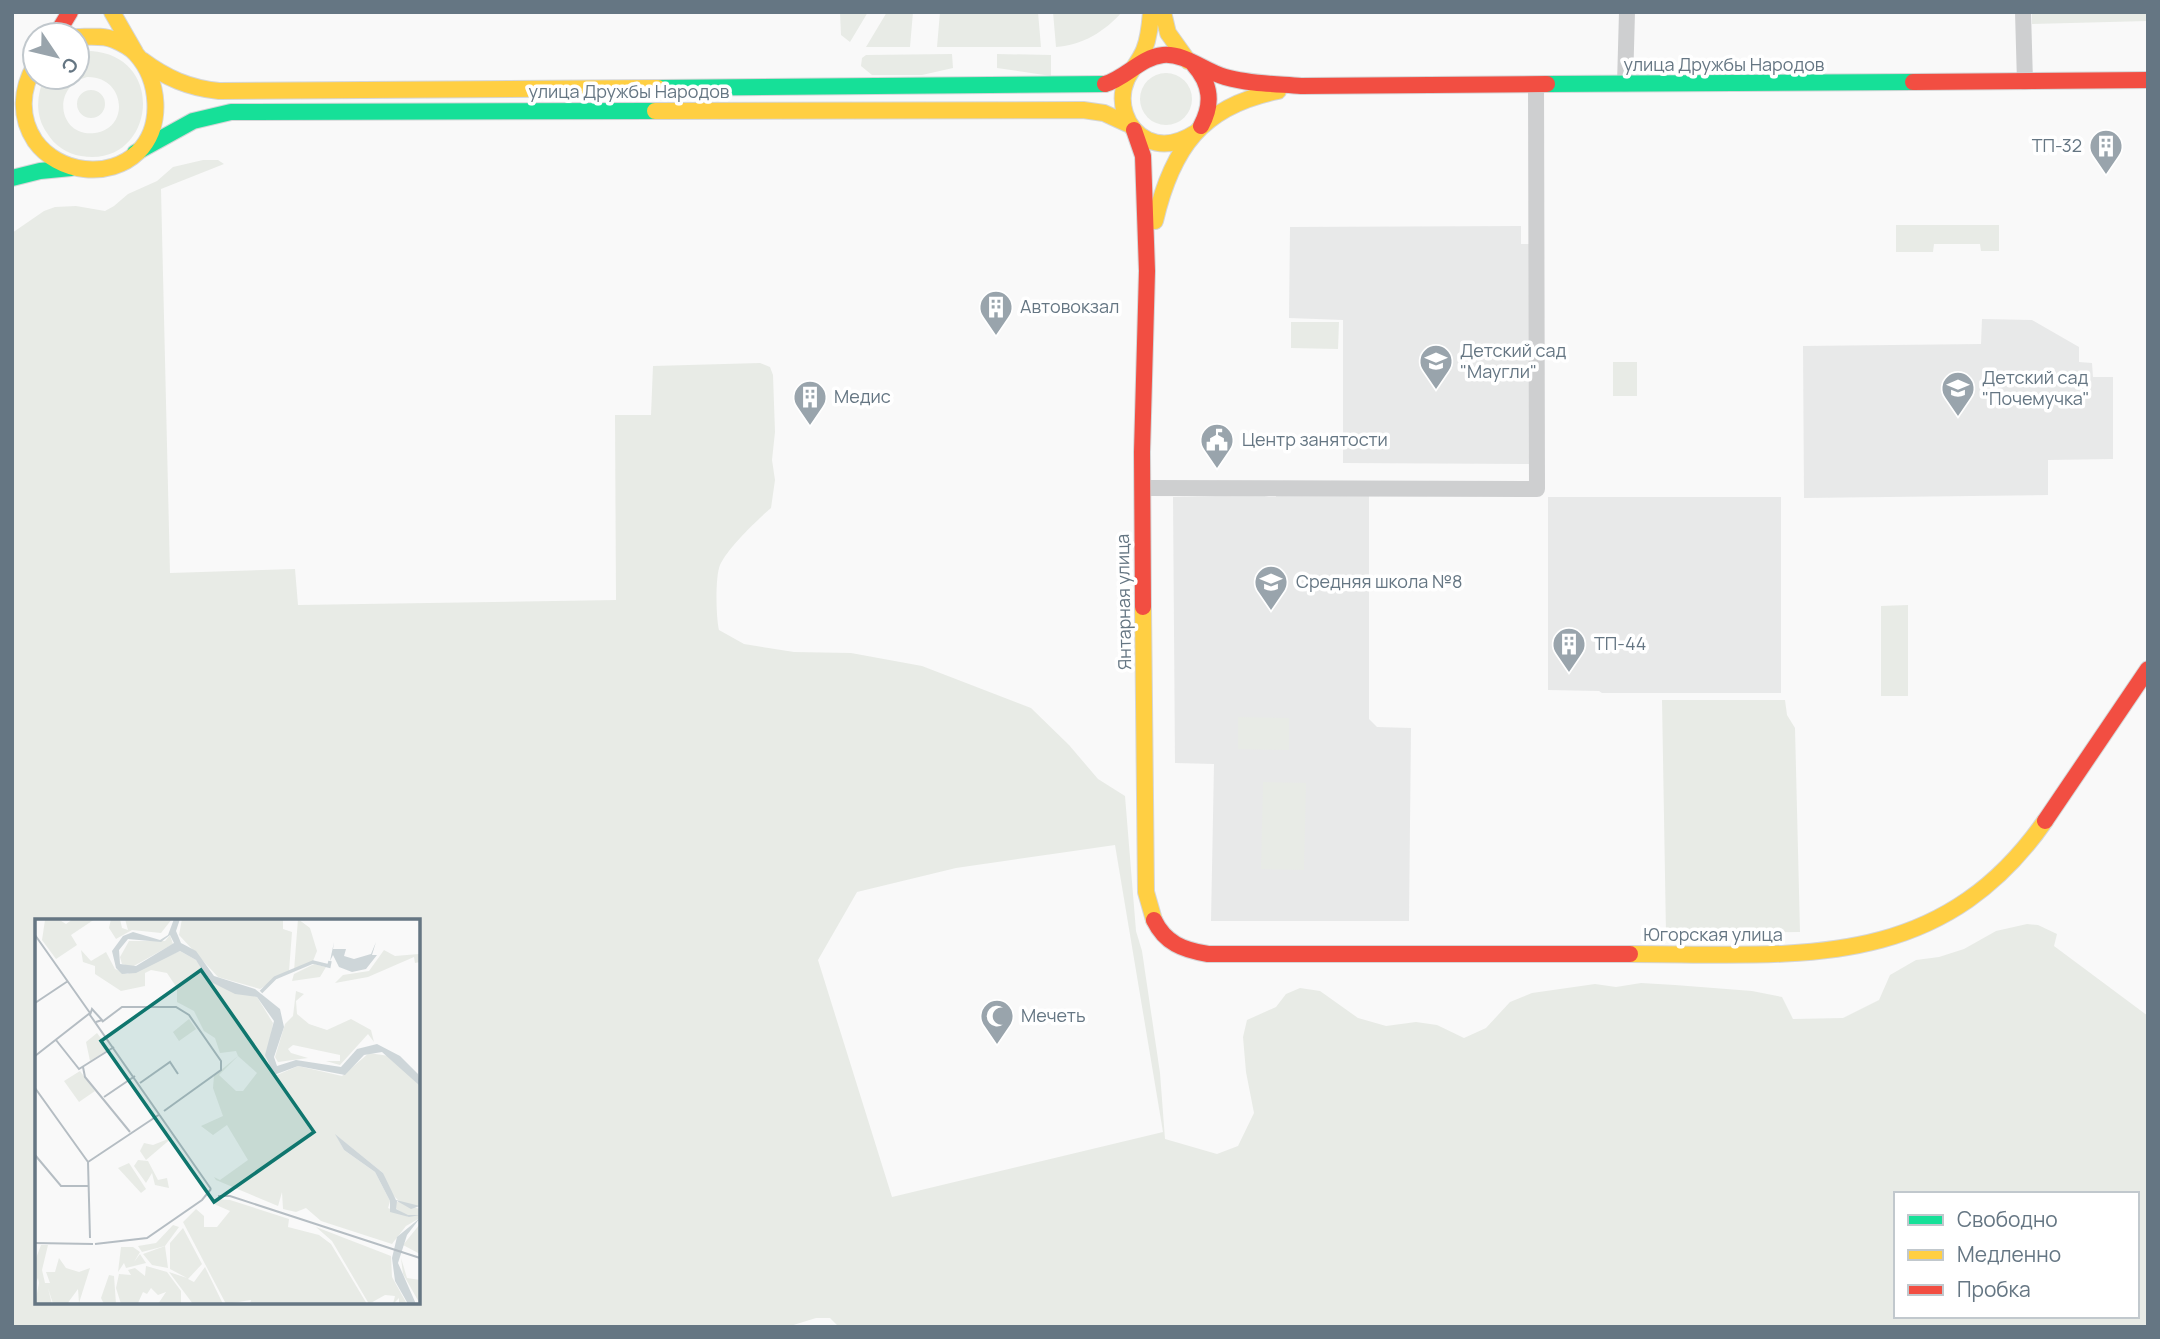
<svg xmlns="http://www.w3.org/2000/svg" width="2160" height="1339" font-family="Manrope,sans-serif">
	<rect width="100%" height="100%" fill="#f9f9f9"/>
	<path fill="#e8e9e9" d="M1521 226V244H1529L1530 464 1343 463V320L1289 318 1290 227Z
		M1982 319 2032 320 2079 347V362L2092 363 2093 377H2113V459L2048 460V495L1804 498 1803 346 1981 344Z
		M1260 495 1269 497H1276V495H1369V719L1377 727 1411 728 1409 921H1211L1214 764 1175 763 1173 497Z
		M1548 497H1781V693H1602L1599 691 1548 690Z"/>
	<path fill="#e8ebe6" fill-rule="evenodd" d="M840 12H868L850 42 841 35Z
		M887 12H913L910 47H866Z
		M940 12C973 15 1005 12 1038 12L1041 47H937Z
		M1053 12H1122C1104 32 1083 45 1056 47Z
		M2032 12H2148V21L2032 24Z
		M91 51C169 56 154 169 81 156 67 154 54 145 47 133 35 116 36 95 45 77H77V53ZM87 77C125 76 131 128 95 133 59 138 50 87 87 77Z
		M952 54 953 68 922 75H872L861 66 862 58 866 55Z
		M997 54 1051 55V76L997 68Z
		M1140 99a26 26 0 1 1 52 0a26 26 0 1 1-52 0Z
		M77 104a14 14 0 1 1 28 0a14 14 0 1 1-28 0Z
		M203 160H218L224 164 161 189 170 573 295 569 298 605 616 600 615 415H651L653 366 760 363 770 367 773 375 775 432 772 460 775 480 771 508C756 521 728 548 720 565 715 577 716 617 719 630L744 644 794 652 851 653 922 666 1031 708 1069 745 1098 779 1125 796 1136 931 1142 951 1160 1073 1165 1139 1217 1154 1238 1146 1254 1113 1246 1072 1243 1037 1247 1020 1276 1007 1286 994 1300 988 1320 991 1358 1018 1386 1026 1416 1022 1437 1025 1464 1038 1486 1028 1510 1002 1532 993 1595 984 1616 987 1641 983 1675 985 1752 991 1782 997 1793 1019 1843 1018 1879 1000 1890 975 1916 960 1939 957 1964 949 1996 931 2027 924 2038 925 2057 934 2054 946 2148 1016V1327H839L830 1318H816L787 1327H12V233L44 211 55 207 76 206 105 211 114 206 128 194 157 181 173 167ZM1115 845 1163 1132 892 1197 818 960 857 892 956 868ZM37 921H418V1302H37ZM1896 1194H2137V1316H1896Z
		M1896 225H1999V251H1981L1980 244H1934L1933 252H1896Z
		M1291 322H1339L1338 349 1291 348Z
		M1613 362H1637V396H1613Z
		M1908 605V696H1881V606Z
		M1662 700H1785L1787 715 1795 728 1800 932 1666 934Z
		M1238 717 1289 718V750L1238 749Z
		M1263 782 1306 783 1304 870 1261 869Z"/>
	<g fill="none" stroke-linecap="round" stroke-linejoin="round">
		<defs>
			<path id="fast" d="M1547 84 1913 82
				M658 88 1105 84
				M135 153 193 121 231 112 655 111
				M12 178 40 171 71 168"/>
			<path id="slow" d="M112 12 135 52
				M1151 12C1150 25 1149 38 1144 50 1140 60 1132 69 1127 79 1117 101 1125 129 1148 140 1164 147 1181 142 1195 133
				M1163 12 1168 33 1188 61
				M142 60C166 78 189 88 219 91L658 88
				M35 65C21 89 19 117 35 141 58 173 109 180 138 152 164 126 159 79 136 54 131 48 121 43 114 40 104 35 88 37 77 37
				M655 111 1083 110 1104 113 1130 125
				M1155 221C1172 148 1202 106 1278 91
				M1143 607 1146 892 1154 920
				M1630 954C1795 954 1938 974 2045 821"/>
			<path id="jam" d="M56 35 70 12
				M1194 65C1211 84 1213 104 1201 126
				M1913 82 2148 80
				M1105 84C1126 78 1141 57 1163 55 1185 53 1204 71 1225 77 1249 84 1276 84 1301 86L1547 84
				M1134 130 1143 156 1147 271 1142 452 1143 607
				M2045 821 2148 669
				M1154 920C1165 943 1183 950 1208 954H1630"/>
		</defs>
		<use href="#fast" stroke="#d5d6d7" stroke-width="18"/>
		<use href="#slow" stroke="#d5d6d7" stroke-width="18"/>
		<use href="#jam" stroke="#d5d6d7" stroke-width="18"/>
		<path stroke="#cecfd0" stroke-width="16" d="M2023 12 2025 82
			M1625 84 1627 12
			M1142 488 1537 489 1536 84"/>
		<use href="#fast" stroke="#16e098" stroke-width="16"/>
		<use href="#slow" stroke="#ffcf43" stroke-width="16"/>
		<use href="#jam" stroke="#f24e42" stroke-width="16"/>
	</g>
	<defs>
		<symbol id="building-pin" viewBox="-11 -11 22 30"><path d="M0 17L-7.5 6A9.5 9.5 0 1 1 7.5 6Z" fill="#99a4ac" stroke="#fff"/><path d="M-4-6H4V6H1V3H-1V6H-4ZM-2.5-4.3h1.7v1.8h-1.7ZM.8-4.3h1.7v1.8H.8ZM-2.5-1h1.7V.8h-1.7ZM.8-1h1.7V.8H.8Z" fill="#fff"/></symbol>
		<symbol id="school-pin" viewBox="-11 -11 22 30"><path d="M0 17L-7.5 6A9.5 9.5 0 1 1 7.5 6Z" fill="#99a4ac" stroke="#fff"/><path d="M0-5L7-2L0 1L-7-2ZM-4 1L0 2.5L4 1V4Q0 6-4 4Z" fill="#fff"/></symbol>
		<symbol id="civic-pin" viewBox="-11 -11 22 30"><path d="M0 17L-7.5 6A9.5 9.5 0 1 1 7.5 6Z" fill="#99a4ac" stroke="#fff"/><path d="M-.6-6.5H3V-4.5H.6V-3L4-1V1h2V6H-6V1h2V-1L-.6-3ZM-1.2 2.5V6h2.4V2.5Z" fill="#fff"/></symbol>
		<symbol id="mosque-pin" viewBox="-11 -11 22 30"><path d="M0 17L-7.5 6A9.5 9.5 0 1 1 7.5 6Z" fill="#99a4ac" stroke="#fff"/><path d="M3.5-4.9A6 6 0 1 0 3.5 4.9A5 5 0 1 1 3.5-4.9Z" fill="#fff"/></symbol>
	</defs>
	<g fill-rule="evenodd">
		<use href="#building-pin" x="2087" y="127" width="38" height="52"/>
		<use href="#building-pin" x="977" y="288" width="38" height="52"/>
		<use href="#school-pin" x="1417" y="342" width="38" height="52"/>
		<use href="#school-pin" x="1939" y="369" width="38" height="52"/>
		<use href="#building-pin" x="791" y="378" width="38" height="52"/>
		<use href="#civic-pin" x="1198" y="421" width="38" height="52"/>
		<use href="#school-pin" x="1252" y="563" width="38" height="52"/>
		<use href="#building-pin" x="1550" y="625" width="38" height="52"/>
		<use href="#mosque-pin" x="978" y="997" width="38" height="52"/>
	</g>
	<g text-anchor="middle" stroke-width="7" stroke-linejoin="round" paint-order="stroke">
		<g font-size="18" fill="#657683" stroke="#fff">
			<text x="1724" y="71">улица Дружбы Народов</text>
			<text x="629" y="98">улица Дружбы Народов</text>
			<text transform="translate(1124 602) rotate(-91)" y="6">Янтарная улица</text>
			<text x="1713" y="941">Югорская улица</text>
		</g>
		<g font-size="18" fill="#657683" stroke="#fff" text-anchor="start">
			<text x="2082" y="152" text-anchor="end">ТП-32</text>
			<text x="1020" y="313">Автовокзал</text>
			<text x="1460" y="357">Детский сад<tspan x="1460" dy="21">"Маугли"</tspan></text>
			<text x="1982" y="384">Детский сад<tspan x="1982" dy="21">"Почемучка"</tspan></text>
			<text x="834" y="403">Медис</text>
			<text x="1242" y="446">Центр занятости</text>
			<text x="1296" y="588">Средняя школа №8</text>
			<text x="1594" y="650">ТП-44</text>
			<text x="1021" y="1022">Мечеть</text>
		</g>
	</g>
	<g transform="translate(35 919)">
		<rect width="385" height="385" fill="#f9f9f9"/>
		<path d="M23 0 31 5 38 0H60L36 16 42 26 21 40 7 21 10 1ZM76 0H85L87 9 93 11 90 0H137L126 14 97 11 81 20 74 9ZM147 0H248V10L257 13 254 52 225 70 183 58 144 16ZM263 0 275 9 282 32 278 42 259 52ZM135 16 138 25 97 48 87 45 85 38 94 22H130ZM46 31 56 42 71 33 80 50 92 55 145 32 161 41 180 64 222 78 238 104 231 144 242 156 263 147 307 157 334 134 354 137 385 167V287H374L385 290V299L371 307 357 325 286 302 271 289 261 293 248 290 247 273 243 287 181 261 179 258 185 261 213 241 192 206 178 216 166 207 188 197 178 169 179 157 203 137 201 132 185 134 180 119 169 112 159 92 142 83V69L132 54 116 51 110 54V67L86 72 60 55V47L48 43ZM203 137 222 154 208 172H201L184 156ZM301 216 348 254 352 270 365 283H360V289L374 298 353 289 355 282 340 253 309 231ZM349 31 360 37 384 35 385 43 380 44 379 38 333 58 300 64 308 56 334 52ZM279 45 291 48 285 58 257 62 259 55ZM261 72 269 75 261 82 262 95 274 105 292 111 316 100 336 111 339 123 333 115 305 146 291 142H305V136L258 126 253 130 256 134 273 139 243 143 240 138 250 105 258 97ZM154 100 161 110 144 122 138 113ZM62 114 74 130 55 142 51 123ZM45 152 60 172 44 183 29 162ZM138 218 111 241 105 232 109 224 118 226ZM103 241 113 242 123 261 132 259 134 269 120 266 117 254 111 264 99 247ZM94 244 111 270 106 274 83 249ZM179 280 195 281 254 300 253 308 284 316 296 325 332 385H215L216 381 191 385 148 303 161 290 169 297V308H182L195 292 179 285ZM385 305V335L368 326ZM138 306 144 308 130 327 133 349 117 346 108 335 130 327 107 333 103 327 121 324ZM281 308 356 337 357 358 372 385H364V379L358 385 360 377 350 376 334 385 297 322ZM148 309 167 345 153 360 159 363 170 348 188 385H158L134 353 152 359 135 350V324ZM6 326H13L7 351 10 364H15L11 353H20L24 339 31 349 44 353 55 349 44 384 43 370 32 385H18L13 369 17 385H0L4 364 3 359 0 365V342ZM86 328H98L105 333 99 343 105 335 111 344 91 349 89 344 83 353ZM366 339 372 359 385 361V385L368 355ZM111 347 132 353 146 372V385H123L131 373 123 376 116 369 112 375 108 373 103 384 86 385 81 369 84 355 96 356 93 351 100 349 110 357ZM74 356 79 357 81 385H69L66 379Z" fill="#e8ebe6" fill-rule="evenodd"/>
		<path d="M139 0H145L141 12 146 24 161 32 179 57 220 70 245 90 249 108 239 138 242 147 261 141 306 148 322 130 342 125 365 137 383 155 385 167 347 133 329 136 310 156 263 147 239 156 230 136 239 102 222 78 200 75 174 62 161 41 145 32 101 54 87 55 81 49 77 32 88 17 98 13 125 21 133 16ZM135 16 139 24 101 47 85 45 84 31 93 20 126 23ZM299 23 298 30H311L309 37 319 40 336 35 341 23 337 36H342L331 50 317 53 304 48 298 36 295 42ZM300 215 348 254 361 281 385 287 376 290 362 282 361 290 373 296H385L374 298 355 293V282L340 253 309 231ZM385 299 372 316 363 344 381 385H373L360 362 357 339 362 318Z" fill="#ced6d9" fill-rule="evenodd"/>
		<path fill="none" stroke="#ced6d9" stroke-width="3.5" d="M226 73 240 59 278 43 294 47 295 42"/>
		<path fill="none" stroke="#b5bdc3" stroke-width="2" d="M0 16 55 94M0 84 33 62M61 103 67 101 57 90 55 96 176 270M67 103 87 88H141L154 96 186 142V151L129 192M21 121 44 150 79 128M0 137 55 94M48 148 50 158 95 213M105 164 135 143 143 155M0 169 53 243M69 178 100 157M0 236 26 267H54M53 243 125 195M53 243 55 319M183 277H195L385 339M0 324 58 325M60 325 112 319 167 281 176 270"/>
		<path fill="#0f766e" fill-opacity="0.15" stroke="#0f766e" stroke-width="3.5" d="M166 51 279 213 179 283 66 122Z"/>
		<rect width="385" height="385" fill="none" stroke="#657683" stroke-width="3.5"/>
	</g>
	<rect width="2160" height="1339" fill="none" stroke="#657683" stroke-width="28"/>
	<rect x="1894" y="1192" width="245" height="126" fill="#ffffff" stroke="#c1c8cd" stroke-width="2"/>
	<rect x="1908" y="1215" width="35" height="10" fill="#16e098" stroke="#c1c8cd" stroke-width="2"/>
	<text x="1957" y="1227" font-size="21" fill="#657683">Свободно</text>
	<rect x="1908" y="1250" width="35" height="10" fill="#ffcf43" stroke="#c1c8cd" stroke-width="2"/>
	<text x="1957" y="1262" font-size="21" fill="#657683">Медленно</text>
	<rect x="1908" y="1285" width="35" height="10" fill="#f24e42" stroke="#c1c8cd" stroke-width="2"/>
	<text x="1957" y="1297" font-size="21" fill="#657683">Пробка</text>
	<g transform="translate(56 56) rotate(125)"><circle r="33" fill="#ffffff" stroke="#c1c8cd" stroke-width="2"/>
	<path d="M0-5L12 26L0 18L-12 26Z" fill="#99a4ac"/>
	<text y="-10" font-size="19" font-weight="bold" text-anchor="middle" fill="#657683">С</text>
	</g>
</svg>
